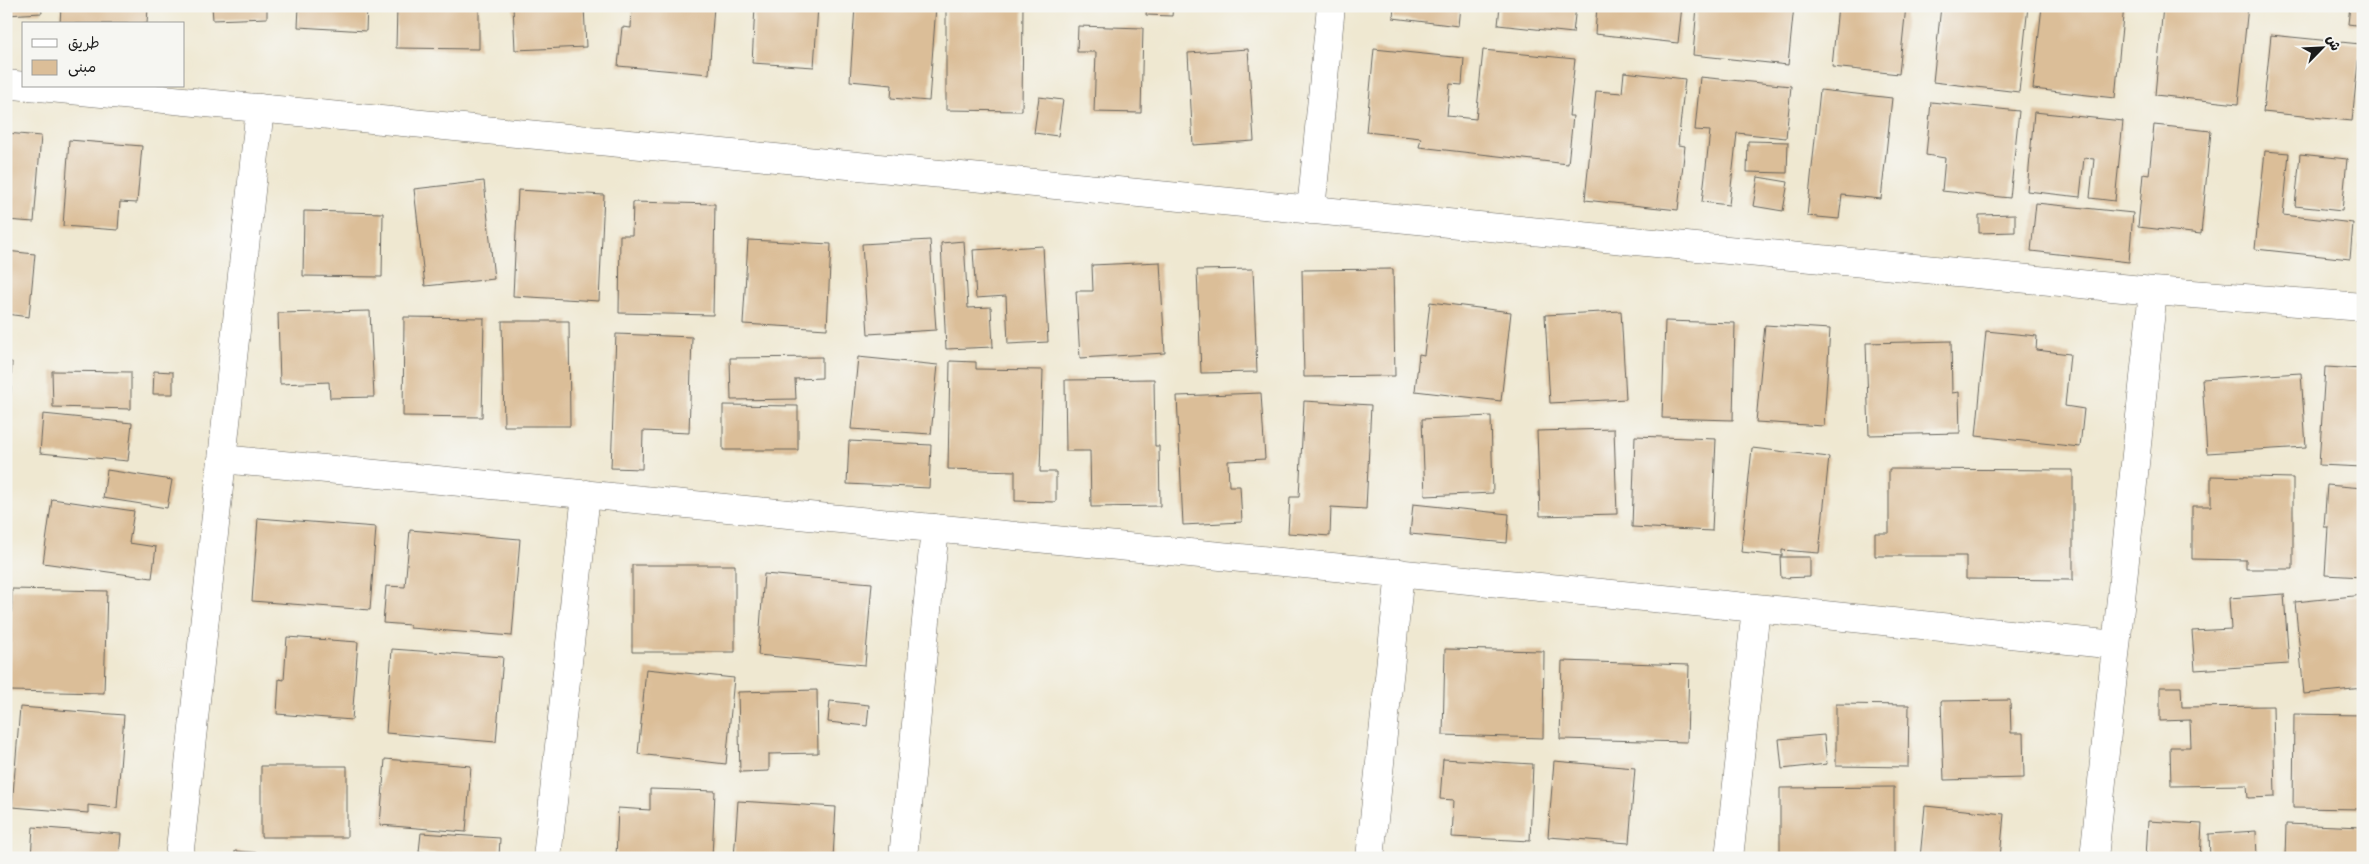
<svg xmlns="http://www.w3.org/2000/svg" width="2369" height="864" font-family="'Indie Flower','Playpen Sans Arabic',sans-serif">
	<rect width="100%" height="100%" fill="#f6f6f2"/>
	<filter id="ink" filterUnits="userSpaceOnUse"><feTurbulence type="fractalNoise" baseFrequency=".02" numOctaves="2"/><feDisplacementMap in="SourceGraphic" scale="10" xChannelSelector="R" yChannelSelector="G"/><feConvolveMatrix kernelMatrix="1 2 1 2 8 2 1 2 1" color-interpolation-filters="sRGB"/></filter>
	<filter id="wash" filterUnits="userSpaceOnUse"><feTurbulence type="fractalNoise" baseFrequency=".0096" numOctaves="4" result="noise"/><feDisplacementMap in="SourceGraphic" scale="20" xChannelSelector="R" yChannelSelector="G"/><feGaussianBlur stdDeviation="1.12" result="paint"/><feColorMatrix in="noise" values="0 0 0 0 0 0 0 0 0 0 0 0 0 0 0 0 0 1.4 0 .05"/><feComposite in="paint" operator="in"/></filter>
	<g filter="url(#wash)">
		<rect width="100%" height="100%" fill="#efe8d1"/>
		<g id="blocks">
			<path fill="#dbbe98" d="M6 6H41L42 13 6 15Z
				M61 6H148L147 24H60Z
				M212 6H267V18L213 20Z
				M299 6H367L366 31 298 27Z
				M397 6H479V49L396 48Z
				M513 6H584L586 47 515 50Z
				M632 6H714L709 74 618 66 622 27 631 28Z
				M755 6H818L814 67 752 63Z
				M855 6H936L929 101 891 98 892 85 850 81Z
				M946 6H1023L1022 111 946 110Z
				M1147 6H1173L1172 16 1146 15Z
				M1229 6H1256V10Z
				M1394 6H1460L1458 26 1393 18Z
				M1500 6H1576L1573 33 1498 25Z
				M1597 6H1682L1678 43 1595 34Z
				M1697 6H1794L1788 65 1693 55Z
				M1838 6H1906L1899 74 1832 67Z
				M1941 6H2028L2019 92 1933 82Z
				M2042 6H2124L2115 98 2033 89Z
				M2163 6H2248L2238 104 2155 95Z
				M2350 6H2363V26L2348 24Z
				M1078 26 1143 28 1141 113 1094 112 1096 52H1077Z
				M2271 35 2360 44 2352 121 2263 112Z
				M1248 49 1254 141 1193 145 1188 53Z
				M1374 49 1464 58 1462 85 1450 84 1447 116 1476 119 1483 50 1575 59 1569 116H1573L1568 164 1419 147 1421 138 1366 132Z
				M1624 72 1685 79 1678 145 1685 146 1678 210 1585 200 1596 91 1622 93Z
				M1700 77 1791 86 1786 138 1737 133 1729 205 1702 202 1710 131 1695 130Z
				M1820 90 1892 98 1881 199 1842 195 1839 219 1807 216Z
				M1039 97 1063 100 1058 136 1034 133Z
				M1931 102 2019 111 2010 198 1942 191 1945 158 1926 155Z
				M2034 112 2123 121 2115 201 2090 198 2094 159 2084 158 2080 197 2027 191Z
				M2154 125 2211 131 2201 234 2138 227 2143 174 2149 175Z
				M6 133 41 136 34 222 6 220Z
				M69 140 142 146 137 203 120 202 118 230 63 226Z
				M1748 141 1788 142 1787 173 1747 172Z
				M2265 151 2289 153 2283 215 2353 223 2350 259 2255 249Z
				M2300 154 2347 159 2342 211 2295 206Z
				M1758 177 1788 182 1783 211 1753 206Z
				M484 181 494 279 425 286 414 189Z
				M518 190 604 195 599 301 513 296Z
				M633 202 715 204 713 315 619 313 620 235H632Z
				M2036 203 2133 213 2129 262 2031 251Z
				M304 211 383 213 382 277 303 276Z
				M2015 214V232L1979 233V215Z
				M2361 222H2363V250H2359Z
				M748 240 831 244 827 329 743 324Z
				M930 240 936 330 868 334 862 244Z
				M964 241 968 308 991 307 993 347 946 349 941 243Z
				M1043 246 1048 342 1008 344 1006 296 976 298 973 250Z
				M6 251 35 254 29 317 6 314Z
				M1160 262 1165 353 1080 358 1076 291H1093L1092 265Z
				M1253 269 1257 372 1201 373 1197 270Z
				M1393 269 1395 376 1304 377 1302 270Z
				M1430 302 1511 312 1501 401 1415 391 1419 354 1424 355Z
				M370 311 374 397 330 398 329 382 280 384 278 313Z
				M1621 311 1626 399 1550 403 1545 315Z
				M404 317 484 318 482 417 403 416Z
				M502 321H569L570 426H504Z
				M1665 321 1735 323 1733 420 1662 418Z
				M1765 325 1830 329 1824 426 1756 422Z
				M1986 331 2037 336 2036 350 2070 354 2065 406 2084 409 2080 447 1976 436Z
				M616 334 692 337 689 433 643 431 642 469 611 468Z
				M1951 341 1952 393 1959 392 1960 433 1869 435 1866 343Z
				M822 357V378L795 379 796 399 731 400 730 358Z
				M858 357 938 365 931 434 851 429Z
				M950 361 976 362V369L1043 370 1040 472H1056V502L1015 501V471L948 469Z
				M6 362H12L8 454H6Z
				M2325 367 2363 369V467L2319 465Z
				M52 371 131 372V409L53 407Z
				M154 371 173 372V394H153Z
				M2301 373 2306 447 2207 453 2202 379Z
				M1154 379 1155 446H1159L1160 506 1091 507 1090 451H1066L1065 380Z
				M1261 393 1265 459 1228 461 1229 486H1240L1242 522 1183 525 1177 396Z
				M1304 401 1371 405 1366 509 1331 507 1330 536 1288 533 1290 497H1299Z
				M723 405 798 406V450H723Z
				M43 414 132 423 128 461 40 453Z
				M1491 416 1493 493 1425 496 1422 419Z
				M1614 429 1617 514 1540 516 1537 431Z
				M1635 436 1716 439 1712 531 1632 527Z
				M849 441 931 445 929 488 847 484Z
				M1752 448 1829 457 1819 553 1782 550V556L1741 552Z
				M1889 469 2073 470V580L1966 579V556H1875V533H1889Z
				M107 470 172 480 167 508 103 498Z
				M2211 476 2293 478V569H2246V560L2192 559V506H2211Z
				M2327 485 2363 488V577L2325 575 2328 527H2324Z
				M52 499 134 511 129 543 156 547 152 578 43 563Z
				M1413 504 1509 514 1507 543 1410 534Z
				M258 518 376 527 370 610 252 601Z
				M410 530 520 539 512 636 410 628V625L383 623 386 586 405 587Z
				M1780 557H1810V577L1781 578Z
				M632 565H735V652H632Z
				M764 574 872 583 865 665 758 655Z
				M12 589 107 591 104 693 10 691Z
				M2284 594 2289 664 2195 670 2192 631 2231 629 2229 598Z
				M2363 595V688L2304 694 2295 602Z
				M287 637 358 642 352 720 277 714 279 679 284 680Z
				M392 649 503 657 496 742 386 733Z
				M1445 649 1544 651 1543 738 1443 735Z
				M1562 661 1689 665 1687 742 1560 739Z
				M646 669 734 678 726 764 638 754Z
				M2160 687H2181L2182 707 2273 706 2275 797 2248 798 2247 785 2171 786 2170 747H2191L2190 720 2160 721Z
				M817 690 818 753 769 754V771L740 772 738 692Z
				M2010 700 2011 733H2023L2024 778 1944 780 1941 701Z
				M830 701 869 705 867 726 828 722Z
				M1836 704 1909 705 1908 767 1836 766Z
				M20 707 124 715 117 808 88 805V813L12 807Z
				M2294 714 2363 715V809L2293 808Z
				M1824 735 1827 764 1782 769 1779 739Z
				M385 759 471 766 466 832 380 825Z
				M1443 759 1533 764 1530 841 1452 837 1454 800 1440 799Z
				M1554 761 1635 768 1629 843 1548 837Z
				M261 766H347V837H261Z
				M1894 787V858H1780V788Z
				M650 789 715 791 712 858H616L618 808 650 810Z
				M738 801 836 807 833 858H734Z
				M1925 806 2004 814 2000 858H1920Z
				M2148 821 2202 824 2200 858H2146Z
				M2286 824 2363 827V858H2285Z
				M33 827 121 834 119 858H31Z
				M2256 831 2257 858H2210L2209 834Z
				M421 833 500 838 499 858 419 852Z
				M235 851 303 856V858H235Z"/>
		</g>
	</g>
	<g filter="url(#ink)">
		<use href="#blocks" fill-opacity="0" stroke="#66635b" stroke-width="1"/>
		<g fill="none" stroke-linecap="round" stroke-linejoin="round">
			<defs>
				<path id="minor" d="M6 84 24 86
					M29 86 2153 291 2363 307
					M1311 210 1331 6
					M222 459 1756 608 2116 645
					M179 858 260 108
					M547 858 586 494
					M903 858 935 528
					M1370 858 1400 573
					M1729 858 1756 608
					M2094 858 2153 291"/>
			</defs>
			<use href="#minor" stroke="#66635b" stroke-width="29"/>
			<use href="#minor" stroke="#fff" stroke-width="28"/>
		</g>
	</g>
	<rect width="2369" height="864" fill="none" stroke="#f6f6f2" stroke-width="25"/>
	<rect x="22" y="22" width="162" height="65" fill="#f6f6f2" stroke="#9f9f9c"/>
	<rect x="32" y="39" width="25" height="8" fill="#ffffff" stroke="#9f9f9c"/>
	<text x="68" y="48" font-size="15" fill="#1c1c1c">طريق</text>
	<rect x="32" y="60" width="25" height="15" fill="#dbbe98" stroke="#9f9f9c"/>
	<text x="68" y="72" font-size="15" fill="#1c1c1c">مبنى</text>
	<g transform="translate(2322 48) rotate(66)" stroke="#f6f6f2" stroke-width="4" paint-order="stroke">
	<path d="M0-4L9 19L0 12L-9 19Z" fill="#1c1c1c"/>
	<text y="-8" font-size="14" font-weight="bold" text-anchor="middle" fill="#1c1c1c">ش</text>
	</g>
</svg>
